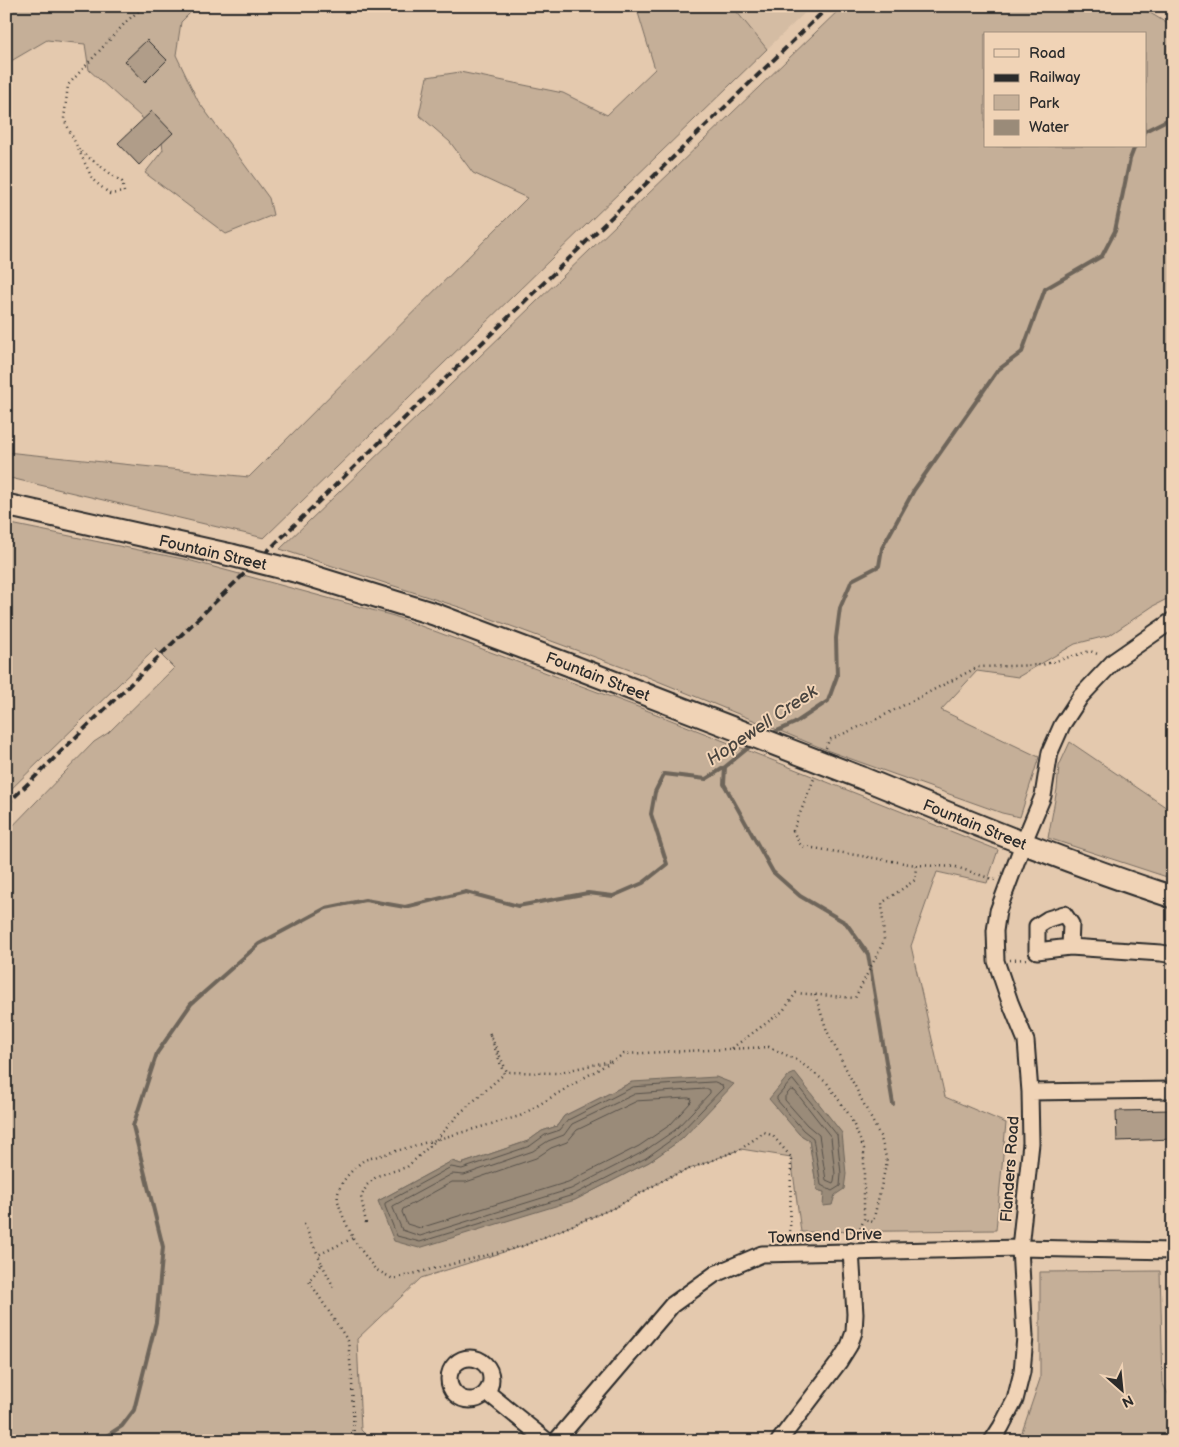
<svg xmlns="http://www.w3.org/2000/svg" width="1179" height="1447" font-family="'Balsamiq Sans',sans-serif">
	<rect width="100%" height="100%" fill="#e4c9ae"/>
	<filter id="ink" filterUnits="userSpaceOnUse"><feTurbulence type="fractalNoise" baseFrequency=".02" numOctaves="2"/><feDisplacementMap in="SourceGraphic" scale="10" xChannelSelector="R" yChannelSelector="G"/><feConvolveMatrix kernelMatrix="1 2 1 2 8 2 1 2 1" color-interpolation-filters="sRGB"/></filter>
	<g filter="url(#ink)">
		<path fill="#d4bca3" d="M732 6H812L767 49Z"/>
		<path fill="#c5af98" stroke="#786d62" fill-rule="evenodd" d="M6 6H197L181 22 176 55 198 101 269 198 273 215 226 234 145 173 163 150 161 135 89 70 85 44 47 40 6 64Z
			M636 6H732L767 49 264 538 6 477V452L249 477 527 198 473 173 450 142 419 115 427 77 460 72 563 93 607 115 655 69Z
			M843 6H1139L1173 27V596L1153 606 1110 635 1075 644 1018 677 977 671 941 710 1039 757 1020 817 1002 813 829 751 638 673 462 608 280 549ZM985 34H1145V146H985Z
			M6 523 188 560 394 616 646 710 998 850 987 883 937 872 911 946 945 1097 1006 1123 996 1230 801 1232 791 1157 741 1149 669 1177 616 1207 523 1246 421 1278 357 1339 361 1430 372 1441H6V833L94 742 108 733 174 668 155 649 6 794ZM788 1076 832 1205 824 1192 817 1190 809 1140 799 1134ZM632 1082 682 1139 649 1162 575 1200 378 1201 452 1161 461 1164 528 1141 542 1131 557 1126 564 1116Z
			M1070 742 1173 812V879L1048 838 1057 789 1059 766Z
			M1160 1271 1163 1384 1173 1403V1441H1017L1021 1435 1040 1379V1272Z"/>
		<path fill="#9a8b79" stroke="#6e655a" d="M795 1073 842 1133 846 1174 844 1189 835 1195 832 1205 823 1206 824 1192 817 1190 809 1140 799 1134 769 1099 788 1076Z
			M716 1077 734 1084 682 1139 649 1162 575 1200 419 1248 394 1241 378 1201 452 1161 461 1164 528 1141 542 1131 557 1126 564 1116 632 1082Z"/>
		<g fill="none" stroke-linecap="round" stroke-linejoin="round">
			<path stroke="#57514a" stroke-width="1" d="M793 1080 837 1135 841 1174 840 1186 832 1191 821 1185 813 1138 803 1130 777 1100V1097L791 1081Z
				M715 1082 722 1085 723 1088 678 1135 646 1158 573 1195 420 1242 397 1236 385 1206V1203L451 1167 462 1169 530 1146 545 1135 560 1130 568 1120 633 1087Z
				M708 1089 710 1090V1093L675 1130 643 1152 571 1189 420 1236 402 1230 393 1208V1206L452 1174 464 1175 533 1151 548 1141 564 1135 572 1124 635 1094Z
				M791 1090 795 1091 831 1137 835 1174 834 1181 833 1183 826 1180 819 1135 807 1125 785 1100V1097Z
				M689 1098 692 1099 691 1102 670 1125 639 1146 568 1182 420 1228 407 1224 402 1212 403 1209 452 1182H466L536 1158 551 1148 567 1142 577 1130 637 1101Z"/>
			<path stroke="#6e655a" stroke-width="4" d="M1145 131 1173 117
				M770 734 795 723 828 701 837 676 836 638 840 608 852 580 879 566 882 548 914 490 998 370 1022 352 1045 289 1102 256 1115 231 1130 159 1135 146
				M725 767 724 784 773 872 800 896 846 923 868 954 893 1104
				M99 1441 122 1426 134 1410 156 1322 163 1247 133 1126 157 1053 191 1004 259 944 326 908 365 900 405 907 466 892 518 906 588 893 613 896 643 883 667 864 651 814 655 792 664 774 706 779 725 767 753 744"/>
		</g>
		<path fill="#b09d89" stroke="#2b2b2b" d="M147 40 167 60 145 82 125 61Z
			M152 111 173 133 139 165 118 143Z
			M1173 1110V1139L1117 1141 1116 1111Z"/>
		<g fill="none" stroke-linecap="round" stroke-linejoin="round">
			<defs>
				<path id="street" d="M1070 947 1071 924 1064 914 1048 919 1037 926V951L1070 947 1161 953 1173 955
					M1030 1092 1173 1090
					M449 1379a21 21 0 1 1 42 0a21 21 0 1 1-42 0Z
					M488 1393 547 1441
					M556 1441 672 1305 715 1274 762 1254 1020 1248 1173 1251
					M779 1441 839 1362 849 1346 854 1332 855 1314 851 1251
					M992 1441 1001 1427 1015 1400 1022 1372 1025 1337 1020 1248 1031 1143 1030 1092 1026 1041 1010 1002 996 961 995 931 998 911 1023 844 1043 796 1050 752 1062 725 1081 696 1114 661 1173 620"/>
				<path id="secondary" d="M6 505 231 555
					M295 571 434 614 572 666
					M862 778C965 820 1067 863 1173 897"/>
			</defs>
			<use href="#street" stroke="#2b2b2b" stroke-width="19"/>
			<use href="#secondary" stroke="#2b2b2b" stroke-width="25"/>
			<path stroke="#2b2b2b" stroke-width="2.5" stroke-dasharray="1 4" stroke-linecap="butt" d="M81 152 122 182 124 192 110 194 93 180 64 119 68 85 126 22 144 6
				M826 748 829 740 875 720 978 667 1042 665 1090 651 1100 655
				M916 865 956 867 995 880
				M1010 960 1027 959
				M815 995 827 1031 881 1138 887 1161 873 1222 864 1219
				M732 1048 783 1011 796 993 855 998 884 941 882 903 915 880 916 865 801 846 793 831 815 776
				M366 1223 361 1197 367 1185 377 1176 407 1167 434 1142 460 1113 504 1074 489 1032 507 1072 556 1073 611 1061
				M304 1224 318 1255
				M353 1239 375 1269 393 1279 523 1246 616 1207 669 1177 741 1149 764 1132 773 1136 791 1157 790 1239
				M322 1264 334 1288
				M354 1441 352 1381 348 1341 309 1281 322 1264 318 1255 353 1238C348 1227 341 1214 338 1201 335 1185 353 1169 364 1160L520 1116 624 1054 769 1047 797 1060 827 1083 850 1116 864 1149V1219L856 1239"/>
			<use href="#street" stroke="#f0d3b6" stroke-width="15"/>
			<use href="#secondary" stroke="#f0d3b6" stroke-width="21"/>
			<path stroke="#2b2b2b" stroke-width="4" stroke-dasharray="8 4" stroke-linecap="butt" d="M6 805 829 6"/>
			<defs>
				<path id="secondary-bridge" d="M231 555 295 571
					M572 666 862 778"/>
			</defs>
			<use href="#secondary-bridge" stroke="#2b2b2b" stroke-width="25" stroke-linecap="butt"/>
			<use href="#secondary-bridge" stroke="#f0d3b6" stroke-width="21"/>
		</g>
	</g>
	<g text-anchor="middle" stroke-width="4" stroke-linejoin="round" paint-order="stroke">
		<g font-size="16" fill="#2b2b2b" stroke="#f0d3b6">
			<text transform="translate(213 552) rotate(13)" y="6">Fountain Street</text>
			<text transform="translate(598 676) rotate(21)" y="6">Fountain Street</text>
			<text transform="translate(975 824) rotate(22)" y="6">Fountain Street</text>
			<text transform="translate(1009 1169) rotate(-86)" y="6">Flanders Road</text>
			<text transform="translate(825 1235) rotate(-2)" y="6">Townsend Drive</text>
		</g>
		<g font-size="18" font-style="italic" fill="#47433e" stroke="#f0d3b6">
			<text transform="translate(762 725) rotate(-34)" y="6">Hopewell Creek</text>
		</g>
	</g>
	<rect width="1179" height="1447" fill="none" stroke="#f0d3b6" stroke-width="25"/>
	<rect x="12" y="12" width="1154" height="1422" fill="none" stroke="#2b2b2b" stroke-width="2" filter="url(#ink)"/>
	<rect x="984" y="32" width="162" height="115" fill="#f0d3b6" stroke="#a1907e"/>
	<rect x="994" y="49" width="25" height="8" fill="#f0d3b6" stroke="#a1907e"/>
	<text x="1029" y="58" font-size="15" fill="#2b2b2b">Road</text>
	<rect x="994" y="74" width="25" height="8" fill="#2b2b2b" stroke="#a1907e"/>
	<text x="1029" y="82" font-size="15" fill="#2b2b2b">Railway</text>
	<rect x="994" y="95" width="25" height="15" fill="#c5af98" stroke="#a1907e"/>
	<text x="1029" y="108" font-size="15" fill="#2b2b2b">Park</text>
	<rect x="994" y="120" width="25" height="15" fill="#9a8b79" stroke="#a1907e"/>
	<text x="1029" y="132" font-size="15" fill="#2b2b2b">Water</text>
	<g transform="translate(1122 1390) rotate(153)" stroke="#f0d3b6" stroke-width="4" paint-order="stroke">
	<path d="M0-4L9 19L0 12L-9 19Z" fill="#2b2b2b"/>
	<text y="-8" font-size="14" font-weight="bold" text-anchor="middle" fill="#2b2b2b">N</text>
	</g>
</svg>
